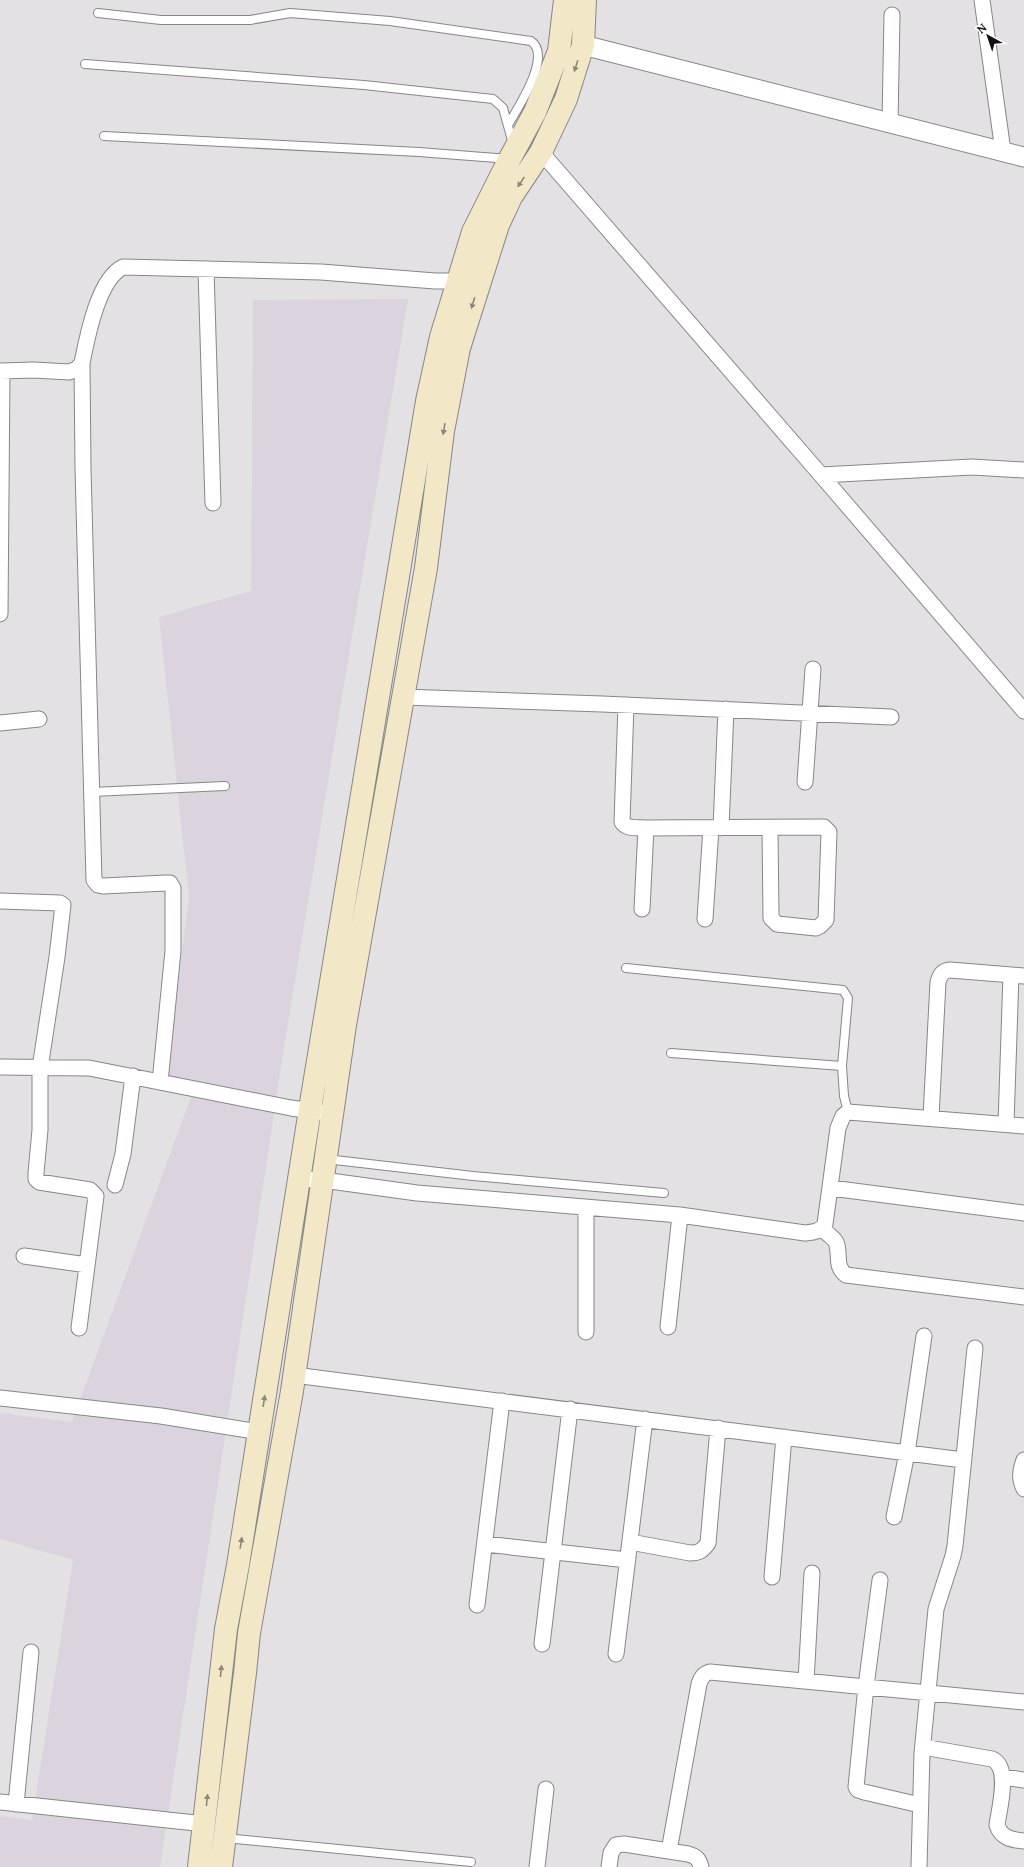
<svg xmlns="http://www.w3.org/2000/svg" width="1024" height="1867" font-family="Lora,serif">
	<rect width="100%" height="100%" fill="#e3e1e4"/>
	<path fill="#dbd4de" d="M408 299 284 1047 160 1867H0V1816L32 1820 73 1560 0 1539V1413L72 1422 196 1083 166 1080 189 897 159 617 251 591 253 300Z"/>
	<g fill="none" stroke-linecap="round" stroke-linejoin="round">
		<defs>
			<path id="service" d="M98 13 161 20H250L290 13 390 21 531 41C553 56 517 109 508 125
				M85 64 364 85 493 99 503 108 513 144
				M104 136 419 152 509 159
				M92 792 225 786
				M626 968 843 990 848 998 842 1066 844 1096 848 1112
				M671 1053 842 1066
				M326 1159 473 1176 664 1193
				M225 1838 471 1862"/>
			<path id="minor" d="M982 0 1003 151
				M890 123 892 15
				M541 152 821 475 1024 711
				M206 269 213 503
				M82 363 83 469 94 880 98 885 103 886 166 883H170L173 888V951L160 1082
				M0 371 34 370 69 372 77 369 82 363C87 338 98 279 123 267L321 272 435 281H458
				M821 475 972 467 1024 470
				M0 614 2 371
				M403 697 602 704 891 717
				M626 705 622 822C627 830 638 827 646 828L824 827 829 832 826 920 820 926 816 928 777 924 771 918 770 828
				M0 723 39 719
				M805 782 813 669
				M721 828 726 709
				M0 901 60 903 63 905 57 957 40 1068V1130L36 1173V1179L39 1182 90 1190 96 1196 79 1328
				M642 909 646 828
				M705 919 711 828
				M0 1067 89 1068 291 1108 320 1112
				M931 1117 938 982C940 975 942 971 950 970L1024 976
				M1006 1124 1011 975
				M299 1179 323 1180 417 1193 680 1215 805 1233C813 1232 820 1232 825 1224L838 1128 843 1116 848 1112 1024 1126
				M115 1185 123 1154 133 1076
				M831 1188 1024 1213
				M822 1229C826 1233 833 1237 836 1242 841 1254 834 1266 846 1275L1024 1297
				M24 1256 87 1265
				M668 1327 680 1215
				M586 1332V1208
				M294 1375 963 1460
				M0 1398 161 1416 259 1432
				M1024 1460C1020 1471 1019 1479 1024 1489
				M894 1517 907 1453 924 1336
				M630 1542 690 1553C700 1553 703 1550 708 1543L718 1428
				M485 1544 627 1560
				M772 1577 784 1437
				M880 1580 866 1686 856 1787 858 1790 864 1792 920 1805
				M477 1605 502 1401
				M542 1644 570 1409
				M616 1654 645 1419
				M806 1681 812 1573
				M923 1747 992 1759C1011 1767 999 1809 997 1825 1001 1838 1012 1840 1024 1841
				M1003 1777 1024 1780
				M0 1802 205 1824
				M16 1804 31 1652
				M669 1851 699 1684C701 1678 703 1674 710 1672L1024 1702
				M537 1867 546 1789
				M609 1867 611 1853 616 1845 624 1844 688 1854C696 1856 699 1859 701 1867
				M919 1867 922 1753 936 1609 953 1556 955 1546 975 1348"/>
			<path id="tertiary" d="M583 45 1024 157"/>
			<path id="secondary" d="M199 1867 226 1629 238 1565 312 1097 427 401 441 337 473 232 508 162 535 112 559 51 565 0
				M221 1867 245 1673 249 1633 292 1391 345 1025 426 568 443 431 459 348 498 225 511 197 541 152 566 99 583 45 585 0"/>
		</defs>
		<use href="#service" stroke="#888688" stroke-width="10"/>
		<use href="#minor" stroke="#888688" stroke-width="17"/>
		<use href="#tertiary" stroke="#888688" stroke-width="21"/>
		<use href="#secondary" stroke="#888688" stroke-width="24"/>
		<use href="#service" stroke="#fff" stroke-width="8"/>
		<use href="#minor" stroke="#fff" stroke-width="15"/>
		<use href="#tertiary" stroke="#fff" stroke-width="19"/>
		<use href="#secondary" stroke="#f2e7c7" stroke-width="22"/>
	</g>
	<defs><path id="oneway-solid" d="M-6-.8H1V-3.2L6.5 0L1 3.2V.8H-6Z"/></defs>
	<g fill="#8d8776">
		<use href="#oneway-solid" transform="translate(576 66) rotate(108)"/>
		<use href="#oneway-solid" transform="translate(521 182) rotate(124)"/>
		<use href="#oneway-solid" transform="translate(473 303) rotate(107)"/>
		<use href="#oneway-solid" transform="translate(444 429) rotate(100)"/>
		<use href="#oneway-solid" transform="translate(264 1401) rotate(-81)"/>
		<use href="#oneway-solid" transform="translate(241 1543) rotate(-81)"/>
		<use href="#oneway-solid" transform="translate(221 1671) rotate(-84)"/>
		<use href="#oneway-solid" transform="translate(207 1800) rotate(-84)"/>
	</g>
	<g transform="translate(988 36) rotate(320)" stroke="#ffffff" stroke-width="3" paint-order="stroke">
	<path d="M0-3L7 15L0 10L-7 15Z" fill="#121112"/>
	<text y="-6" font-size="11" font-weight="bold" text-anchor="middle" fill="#121112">N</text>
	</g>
</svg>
